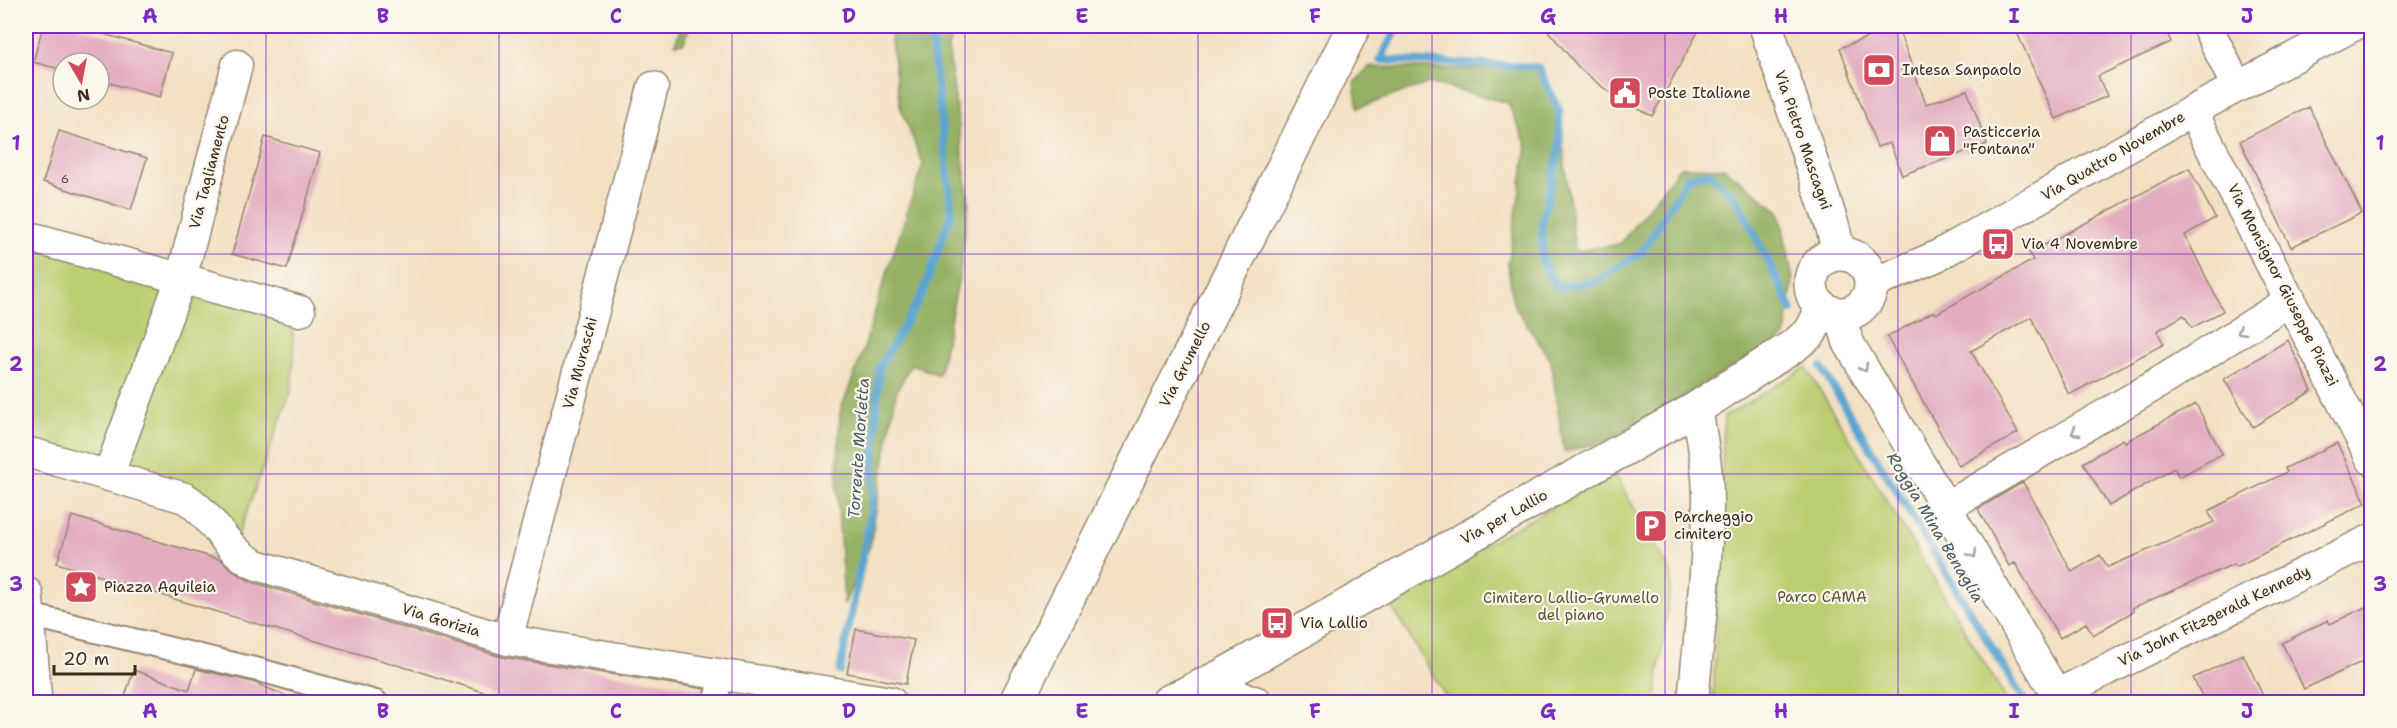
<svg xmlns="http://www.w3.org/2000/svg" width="2397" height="728" font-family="'Shantell Sans',sans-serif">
	<rect width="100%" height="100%" fill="#fbf7ec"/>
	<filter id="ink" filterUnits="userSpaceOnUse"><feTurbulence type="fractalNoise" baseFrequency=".0167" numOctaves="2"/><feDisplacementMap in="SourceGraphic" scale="12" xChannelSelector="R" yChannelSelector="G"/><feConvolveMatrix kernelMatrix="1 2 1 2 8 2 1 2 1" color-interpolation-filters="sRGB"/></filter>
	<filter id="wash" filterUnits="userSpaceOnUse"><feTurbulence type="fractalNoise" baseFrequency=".008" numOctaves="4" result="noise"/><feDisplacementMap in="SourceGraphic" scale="24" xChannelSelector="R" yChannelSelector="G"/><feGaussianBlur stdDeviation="1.35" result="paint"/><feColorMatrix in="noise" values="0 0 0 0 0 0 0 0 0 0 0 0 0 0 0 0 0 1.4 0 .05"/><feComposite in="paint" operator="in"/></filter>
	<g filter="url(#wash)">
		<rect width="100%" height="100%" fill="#f2e0c3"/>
		<path fill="#bbce71" stroke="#7b7c48" stroke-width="1.5" d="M26 239 292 305 294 357 291 391 233 549 207 516 26 455Z
			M1806 367 2008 702H1713L1724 417Z
			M1614 473 1672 574 1655 702H1449L1387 599Z"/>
		<path fill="#94b163" stroke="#686e40" stroke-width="1.5" d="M681 26H690L684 43 675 44Z
			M889 26H956L948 47 969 202 960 272 939 375 911 364 896 393 870 546 844 604 837 490 840 412 864 349 880 294 923 164 900 106Z
			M1369 67 1457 69 1538 67 1559 110 1575 251 1620 244 1680 167 1724 168 1780 212 1793 280 1785 337 1606 441 1564 452 1551 361 1513 303 1508 264 1527 146 1508 103 1429 83 1358 108 1354 83Z"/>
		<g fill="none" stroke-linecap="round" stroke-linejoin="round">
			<path stroke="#5aa4d1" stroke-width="8" d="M1398 26 1380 60 1538 67 1559 110 1560 147 1542 223V262L1557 287 1595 282 1642 252 1688 177 1710 173 1738 201 1792 310
				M1821 367 2025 702
				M840 671 872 508 879 368 923 293 952 211 930 26"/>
		</g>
		<g id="blocks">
			<path fill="#e3adc1" d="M43 26H74L172 53 160 97 99 80V63H63V70L33 62Z
				M1544 26H1701L1652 116 1614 96 1580 69Z
				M1897 26 1926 104 1967 90 1987 144 1902 175 1890 143 1877 147 1840 48Z
				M2014 26H2164L2171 42 2098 76 2107 96 2056 119Z
				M2309 107 2362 213 2291 247 2240 141Z
				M59 131 147 158 131 210 43 182Z
				M265 137 320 153 287 269 232 254Z
				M2189 168 2215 218 2185 235 2223 311 2192 328 2184 315 2157 331 2164 344 2069 395 2031 317 1971 351 2018 433 1959 466 1887 337 1934 311 1936 314 2033 260 2029 253Z
				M2288 340 2312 391 2253 427 2224 379Z
				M2196 404 2222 454 2179 477 2174 468 2109 506 2083 463 2123 439 2125 442Z
				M2337 443 2366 503 2236 567 2234 564 2132 608 2134 611 2093 635 2086 623 2060 638 2015 563 2009 566 1978 509 2023 482 2072 572 2100 555 2108 567 2214 522 2208 511 2287 472 2285 468Z
				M72 516 221 560 236 573 252 582 502 657 705 689 702 702H493V695L414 670 217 612 57 563Z
				M2372 604V657L2304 689 2282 643 2328 620 2330 624Z
				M856 629 914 640 906 684 847 673Z
				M2243 654 2266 702H2205L2193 678Z
				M196 669 253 682 300 702H123L134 670 189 690Z"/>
		</g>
	</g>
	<g filter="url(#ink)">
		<use href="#blocks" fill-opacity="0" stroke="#968570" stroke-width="1.5"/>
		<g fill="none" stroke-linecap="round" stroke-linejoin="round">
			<defs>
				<path id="pedestrian" d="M29 615 263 671 376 702
					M715 702 723 674"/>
				<path id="minor" d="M2207 26 2237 87
					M2192 111 2372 460
					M26 236 300 311
					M1872 284 1937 256 2192 111 2353 26
					M1840 314 1848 342 2061 702
					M26 455 34 454 185 498C214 516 226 552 257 565L507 640 891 702
					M108 476 181 279 237 65
					M1948 510 1957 501 2152 387 2291 300
					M507 640 653 87
					M1222 676 1238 696 1257 702
					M2056 695 2372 539
					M1693 702C1699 635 1708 567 1708 500 1708 469 1702 438 1697 408"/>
				<path id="tertiary" d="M1766 26 1833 228 1839 254
					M1811 284a30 30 0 1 1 60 0a30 30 0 1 1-60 0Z
					M26 594 35 702
					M1168 702 1222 676 1697 408 1792 347 1810 333 1823 308"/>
				<path id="primary" d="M1016 702 1354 26"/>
			</defs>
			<use href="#pedestrian" stroke="#968570" stroke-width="26"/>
			<use href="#minor" stroke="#968570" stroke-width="33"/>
			<use href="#tertiary" stroke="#968570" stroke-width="36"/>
			<use href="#primary" stroke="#968570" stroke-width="36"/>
			<use href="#pedestrian" stroke="#fff" stroke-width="22"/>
			<use href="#minor" stroke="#fff" stroke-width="30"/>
			<use href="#tertiary" stroke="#fff" stroke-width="33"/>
			<use href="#primary" stroke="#fff" stroke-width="33"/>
		</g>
		<defs><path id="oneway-chevron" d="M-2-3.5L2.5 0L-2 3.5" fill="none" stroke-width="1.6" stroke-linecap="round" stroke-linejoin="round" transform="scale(1.5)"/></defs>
		<g stroke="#a79f9a">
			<use href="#oneway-chevron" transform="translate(2241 331) rotate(148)"/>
			<use href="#oneway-chevron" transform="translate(1864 368) rotate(60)"/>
			<use href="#oneway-chevron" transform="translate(2075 432) rotate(150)"/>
			<use href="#oneway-chevron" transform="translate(1973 554) rotate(59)"/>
		</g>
	</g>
	<path fill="none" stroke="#7b2cbf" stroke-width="1.5" stroke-opacity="0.55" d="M266 26V702M499 26V702M732 26V702M965 26V702M1198 26V702M1432 26V702M1665 26V702M1898 26V702M2131 26V702M26 254H2372M26 474H2372"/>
	<defs>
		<symbol id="bank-square" viewBox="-11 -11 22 22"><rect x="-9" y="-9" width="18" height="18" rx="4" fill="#d1495b" stroke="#fbf7ec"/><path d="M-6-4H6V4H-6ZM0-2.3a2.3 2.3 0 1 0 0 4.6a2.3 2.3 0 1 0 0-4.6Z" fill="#fff"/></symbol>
		<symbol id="civic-square" viewBox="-11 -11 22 22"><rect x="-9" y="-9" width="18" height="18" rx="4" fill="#d1495b" stroke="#fbf7ec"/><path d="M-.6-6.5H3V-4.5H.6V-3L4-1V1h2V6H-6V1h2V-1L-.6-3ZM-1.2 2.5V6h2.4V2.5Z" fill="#fff"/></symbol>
		<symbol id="shop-square" viewBox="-11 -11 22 22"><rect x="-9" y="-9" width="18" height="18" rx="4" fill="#d1495b" stroke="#fbf7ec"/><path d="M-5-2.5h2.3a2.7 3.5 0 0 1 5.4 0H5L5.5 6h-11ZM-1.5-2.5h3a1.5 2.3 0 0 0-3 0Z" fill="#fff"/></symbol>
		<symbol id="bus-square" viewBox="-11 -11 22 22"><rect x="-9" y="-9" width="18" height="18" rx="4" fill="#d1495b" stroke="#fbf7ec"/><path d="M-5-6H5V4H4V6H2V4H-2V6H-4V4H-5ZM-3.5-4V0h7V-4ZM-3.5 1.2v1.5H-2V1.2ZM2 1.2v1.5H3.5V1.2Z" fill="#fff"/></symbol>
		<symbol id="parking-square" viewBox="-11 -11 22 22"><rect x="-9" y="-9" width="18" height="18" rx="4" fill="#d1495b" stroke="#fbf7ec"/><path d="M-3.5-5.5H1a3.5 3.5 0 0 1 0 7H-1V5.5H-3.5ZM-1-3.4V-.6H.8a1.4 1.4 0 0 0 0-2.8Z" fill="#fff"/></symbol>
		<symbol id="sight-square" viewBox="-11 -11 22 22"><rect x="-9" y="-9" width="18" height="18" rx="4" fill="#d1495b" stroke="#fbf7ec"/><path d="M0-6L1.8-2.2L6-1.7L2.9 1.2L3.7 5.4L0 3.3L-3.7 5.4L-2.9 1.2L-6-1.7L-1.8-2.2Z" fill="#fff"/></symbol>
	</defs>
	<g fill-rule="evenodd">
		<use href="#bank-square" x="1860" y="51" width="38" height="38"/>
		<use href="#civic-square" x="1606" y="74" width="38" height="38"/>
		<use href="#shop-square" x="1921" y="122" width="38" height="38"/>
		<use href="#bus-square" x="1979" y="225" width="38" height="38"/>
		<use href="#parking-square" x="1632" y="507" width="38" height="38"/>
		<use href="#sight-square" x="62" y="568" width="38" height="38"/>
		<use href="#bus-square" x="1258" y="604" width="38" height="38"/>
	</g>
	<g text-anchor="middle" stroke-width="4.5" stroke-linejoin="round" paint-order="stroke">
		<g font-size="12" fill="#654b47">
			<text x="65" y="183">6</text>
		</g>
		<g font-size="15" fill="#3b2a1e" stroke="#fbf7ec" text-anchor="start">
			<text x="1902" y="75">Intesa Sanpaolo</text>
			<text x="1648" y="98">Poste Italiane</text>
			<text x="1963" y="137">Pasticceria<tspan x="1963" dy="17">"Fontana"</tspan></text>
			<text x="2021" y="249">Via 4 Novembre</text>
			<text x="1674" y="522">Parcheggio<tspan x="1674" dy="17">cimitero</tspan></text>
			<text x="104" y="592">Piazza Aquileia</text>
			<text x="1300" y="628">Via Lallio</text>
		</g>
		<g font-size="15" fill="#3b2a1e" stroke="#fbf7ec">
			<text transform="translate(1803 140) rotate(71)" y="5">Via Pietro Mascagni</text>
			<text transform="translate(2113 156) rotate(-30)" y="5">Via Quattro Novembre</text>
			<text transform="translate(209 172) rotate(-75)" y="5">Via Tagliamento</text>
			<text transform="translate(2283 285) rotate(63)" y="5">Via Monsignor Giuseppe Piazzi</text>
			<text transform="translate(580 363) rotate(-75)" y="5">Via Muraschi</text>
			<text transform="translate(1185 364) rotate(-63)" y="5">Via Grumello</text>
			<text transform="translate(1504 517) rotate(-29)" y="5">Via per Lallio</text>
			<text transform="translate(2214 616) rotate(-26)" y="5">Via John Fitzgerald Kennedy</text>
			<text transform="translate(441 620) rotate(17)" y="5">Via Gorizia</text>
		</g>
		<g font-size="15" fill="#5b5333" stroke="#fbf7ec">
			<text x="1822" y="602">Parco CAMA</text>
			<text x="1571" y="603">Cimitero Lallio-Grumello<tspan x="1571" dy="17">del piano</tspan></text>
		</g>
		<g font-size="16" font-style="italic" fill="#475b66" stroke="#fbf7ec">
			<text transform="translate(858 448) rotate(-86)" y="6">Torrente Morletta</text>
			<text transform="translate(1936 527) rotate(59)" y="6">Roggia Mina Benaglia</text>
		</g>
	</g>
	<rect width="2397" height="728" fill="none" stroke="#fbf7ec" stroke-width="66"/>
	<g transform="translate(81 81) rotate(170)"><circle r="28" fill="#fbf7ec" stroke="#aea59a" stroke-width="1.5"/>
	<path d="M0-4.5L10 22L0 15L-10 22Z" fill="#d1495b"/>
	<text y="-9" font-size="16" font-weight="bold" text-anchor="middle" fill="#3b2a1e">N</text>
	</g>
	<path d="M54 665v9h81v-9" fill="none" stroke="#3b2a1e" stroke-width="3"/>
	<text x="63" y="665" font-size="18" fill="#3b2a1e" stroke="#fbf7ec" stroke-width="4.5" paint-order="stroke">20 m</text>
	<rect x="33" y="33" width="2331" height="662" fill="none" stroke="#7b2cbf" stroke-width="2"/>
	<g font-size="20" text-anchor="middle" font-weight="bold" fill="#7b2cbf">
		<text x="150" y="23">A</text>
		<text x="383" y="23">B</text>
		<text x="616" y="23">C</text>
		<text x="849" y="23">D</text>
		<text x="1082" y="23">E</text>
		<text x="1315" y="23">F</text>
		<text x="1548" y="23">G</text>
		<text x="1781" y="23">H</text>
		<text x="2014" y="23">I</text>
		<text x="2247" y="23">J</text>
		<text x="16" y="150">1</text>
		<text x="2380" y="150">1</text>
		<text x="16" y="371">2</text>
		<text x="2380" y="371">2</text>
		<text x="16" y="591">3</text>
		<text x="2380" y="591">3</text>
		<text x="150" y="718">A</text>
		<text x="383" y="718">B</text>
		<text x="616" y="718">C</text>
		<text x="849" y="718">D</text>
		<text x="1082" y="718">E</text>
		<text x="1315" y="718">F</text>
		<text x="1548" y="718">G</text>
		<text x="1781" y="718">H</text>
		<text x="2014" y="718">I</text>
		<text x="2247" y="718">J</text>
	</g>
</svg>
